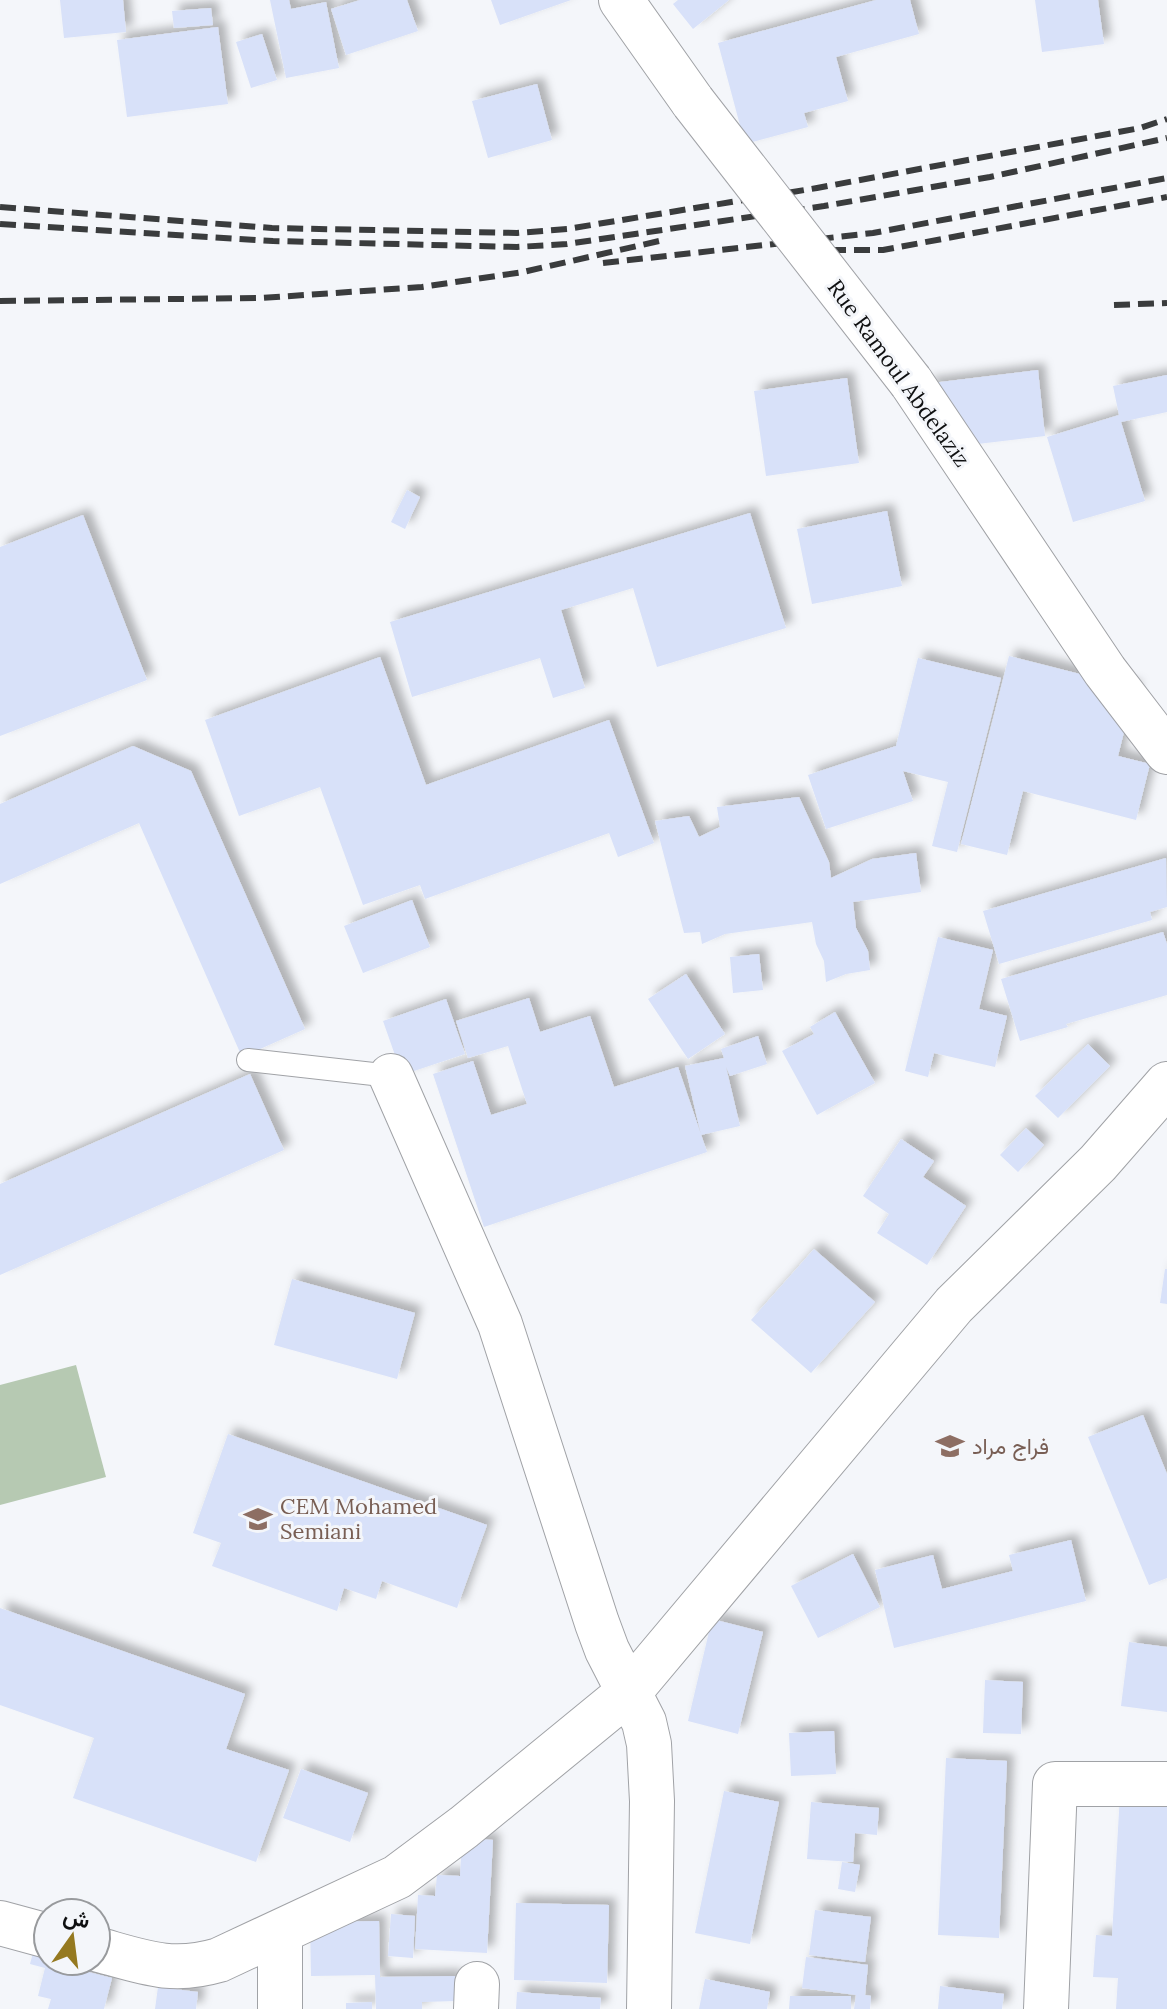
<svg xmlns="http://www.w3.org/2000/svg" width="1167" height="2009" font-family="Lora,Vazirmatn,serif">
	<defs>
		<filter id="shadow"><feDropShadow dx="7" dy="-7" stdDeviation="4" flood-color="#0004"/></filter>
	</defs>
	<rect width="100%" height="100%" fill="#f4f6fa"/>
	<path fill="#b6c9b2" d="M76 1365 106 1477 0 1505V1385Z"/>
	<path fill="#d8e1f9" filter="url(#shadow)" d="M60 0H123L126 32 64 38Z
		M270 0H289L291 9 326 2 339 68 286 78Z
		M360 0H407L418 31 346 55 331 9Z
		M491 0H571L500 25Z
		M678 0H729L693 29 673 4Z
		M876 0H910L919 34 836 57 848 101 804 113 808 127 745 144 718 43Z
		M1035 0H1098L1104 44 1042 52Z
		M211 8 213 25 174 28 172 11Z
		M218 27 228 104 127 117 117 40Z
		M262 34 277 80 251 88 236 42Z
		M537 84 552 140 488 158 472 101Z
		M1038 370 1045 436 969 445 924 384Z
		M1167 375V412L1121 422 1145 501 1073 522 1047 437 1119 415 1113 386Z
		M847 378 859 463 766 476 754 391Z
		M407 490 420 497 405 529 391 522Z
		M887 511 902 586 812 604 797 529Z
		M750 513 786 628 657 667 633 588 561 610 585 688 553 698 540 658 412 697 390 622Z
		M83 515 147 680 0 736V547Z
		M1009 656 1135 688 1118 756 1150 764 1136 820 1023 791 1007 855 961 844Z
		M380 657 426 785 609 720 654 843 618 857 609 833 425 899 420 885 363 905 320 787 239 816 205 720Z
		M918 658 1001 678 957 852 932 846 948 782 903 771 913 801 826 829 808 775 896 746Z
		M133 746 191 771 305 1029 242 1057 139 823 0 884V804Z
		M799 797 829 862 831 878 872 859 916 853 921 892 853 902 856 928 868 951 870 970 846 974 826 982 824 961 816 944 812 922 725 934 702 944 700 932 684 933 655 821 689 816 699 837 720 827 717 807Z
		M1166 858 1167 907 1150 912 1152 920 999 964 983 911Z
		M412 900 430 947 363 973 344 926Z
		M1163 932 1167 944V995L1066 1024 1068 1027 1020 1041 1001 979Z
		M938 937 993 950 979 1009 1007 1016 995 1067 934 1053 928 1077 905 1071Z
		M759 954 763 990 733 993 730 957Z
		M686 974 725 1034 688 1059 648 999Z
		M529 998 540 1032 590 1016 614 1087 678 1067 707 1152 484 1227 433 1074 473 1061 491 1115 527 1104 508 1046 468 1058 456 1021Z
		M446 999 465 1054 402 1075 383 1021Z
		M835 1012 875 1083 817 1115 782 1051 814 1034 810 1027Z
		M758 1036 767 1064 730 1076 726 1067 740 1126 701 1135 685 1066 724 1058 721 1049Z
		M1088 1044 1110 1066 1058 1118 1035 1096Z
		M250 1074 284 1150 0 1275V1184Z
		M1026 1128 1044 1145 1018 1172 1000 1155Z
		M901 1139 934 1161 923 1177 966 1206 927 1265 877 1233 889 1214 863 1196Z
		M814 1249 875 1302 811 1373 751 1320Z
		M1165 1269H1167V1304L1160 1303Z
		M292 1279 415 1313 397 1379 274 1345Z
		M1143 1415 1167 1474V1578L1149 1585 1088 1437Z
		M228 1434 487 1525 457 1608 382 1581 376 1599 344 1588 337 1611 212 1566 221 1543 193 1533Z
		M1071 1540 1086 1601 894 1648 875 1570 933 1555 942 1589 1013 1571 1009 1555Z
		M853 1554 880 1607 818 1638 791 1586Z
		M0 1608 245 1694 226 1749 289 1770 256 1862 73 1798 94 1738 0 1705Z
		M712 1619 763 1632 738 1734 688 1721Z
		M1129 1642 1167 1647V1712L1121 1706Z
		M985 1680 1023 1682 1021 1734 983 1733Z
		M834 1731 836 1774 791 1776 789 1733Z
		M946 1758 1007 1761 999 1938 938 1935Z
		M301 1769 368 1793 350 1842 283 1818Z
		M724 1791 779 1802 750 1944 695 1933Z
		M1120 1794 1167 1797V2009H1116L1118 1978 1093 1977 1096 1935 1112 1936Z
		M811 1802 879 1808 877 1835 855 1833 853 1862 807 1859Z
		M462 1838 493 1840 487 1953 415 1949 418 1895 435 1896 437 1875 460 1876Z
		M842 1862 860 1865 855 1892 838 1889Z
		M516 1903 609 1905 607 1983 514 1980Z
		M815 1910 871 1917 865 1962 809 1955Z
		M391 1914 415 1916 413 1958 388 1956Z
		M379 1921 380 1977 455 1976 456 2001 422 2002V2009H376L375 1975 311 1976 310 1922Z
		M37 1937 48 1940 49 1962 112 1978 104 2009H48L51 1999 38 1996 45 1968 30 1964Z
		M806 1957 868 1965 865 1995 871 1996 870 2009H854L856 1995 802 1988Z
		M705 1979 770 1992 767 2009H699Z
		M940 1986 1004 1994 1002 2009H938Z
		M158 1987 198 1992 196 2009H155Z
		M517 1992 601 1998 600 2009H516Z
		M790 1996H851V2009H789Z
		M372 2002V2009H346V2003Z"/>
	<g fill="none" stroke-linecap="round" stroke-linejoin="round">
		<defs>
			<path id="lane" d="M248 1060 391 1076"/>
			<path id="street" d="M391 1076 500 1324 597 1623 607 1650 644 1722 649 1744 652 1801 649 2009
				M0 1923 48 1936
				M96 1949C143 1962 171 1974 219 1960L397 1877 464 1827 630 1691 954 1305 1098 1163 1167 1084
				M280 2009V1933
				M476 2009 477 1984
				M1046 2009 1055 1784H1167"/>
			<path id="secondary" d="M621 0 693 102
				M911 382 1105 671 1167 752"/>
		</defs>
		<use href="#lane" stroke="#a0a2a6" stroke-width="24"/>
		<use href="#street" stroke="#a0a2a6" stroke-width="46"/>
		<use href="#secondary" stroke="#a0a2a6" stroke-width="46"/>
		<use href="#lane" stroke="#fff" stroke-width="22"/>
		<use href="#street" stroke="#fff" stroke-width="44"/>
		<use href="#secondary" stroke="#fff" stroke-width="44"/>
		<path stroke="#3a3c3d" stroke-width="6" stroke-dasharray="16 8" stroke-linecap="butt" d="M0 207 272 228 517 233 567 229 817 188 1140 128 1167 119
			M0 224 273 241 517 247 567 244 824 206 990 177 1167 138
			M806 250H883L1167 197
			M603 263 873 233 1167 178
			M0 301 261 298 422 287 523 272 659 241
			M1114 305 1167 303"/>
		<defs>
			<path id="secondary-bridge" d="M693 102 911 382"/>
		</defs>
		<use href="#secondary-bridge" stroke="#a0a2a6" stroke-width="46" stroke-linecap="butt"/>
		<use href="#secondary-bridge" stroke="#fff" stroke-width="44"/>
	</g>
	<defs>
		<symbol id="school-bare" viewBox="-9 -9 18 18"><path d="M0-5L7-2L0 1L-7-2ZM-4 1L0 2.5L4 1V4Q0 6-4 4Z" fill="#8d6e63" stroke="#f4f6fa" stroke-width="2.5" paint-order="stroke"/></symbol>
	</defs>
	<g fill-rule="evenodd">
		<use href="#school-bare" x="930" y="1426" width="40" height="40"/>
		<use href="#school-bare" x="238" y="1499" width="40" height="40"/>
	</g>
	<g text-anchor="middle" stroke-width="6" stroke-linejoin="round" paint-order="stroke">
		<g font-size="22" fill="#0f1011" stroke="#f4f6fa">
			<text transform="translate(899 373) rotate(54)" y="8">Rue Ramoul Abdelaziz</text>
		</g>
		<g font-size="22" fill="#785e54" stroke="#f4f6fa" text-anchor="start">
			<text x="972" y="1454">فراج مراد</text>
			<text x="280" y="1514">CEM Mohamed<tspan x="280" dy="25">Semiani</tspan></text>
		</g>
	</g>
	<g transform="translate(72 1937) rotate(14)"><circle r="38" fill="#f4f6fa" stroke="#989a9d" stroke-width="2"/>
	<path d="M0-6L14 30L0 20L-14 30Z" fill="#957920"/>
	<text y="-12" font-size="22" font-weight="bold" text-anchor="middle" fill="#0f1011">ش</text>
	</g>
</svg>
